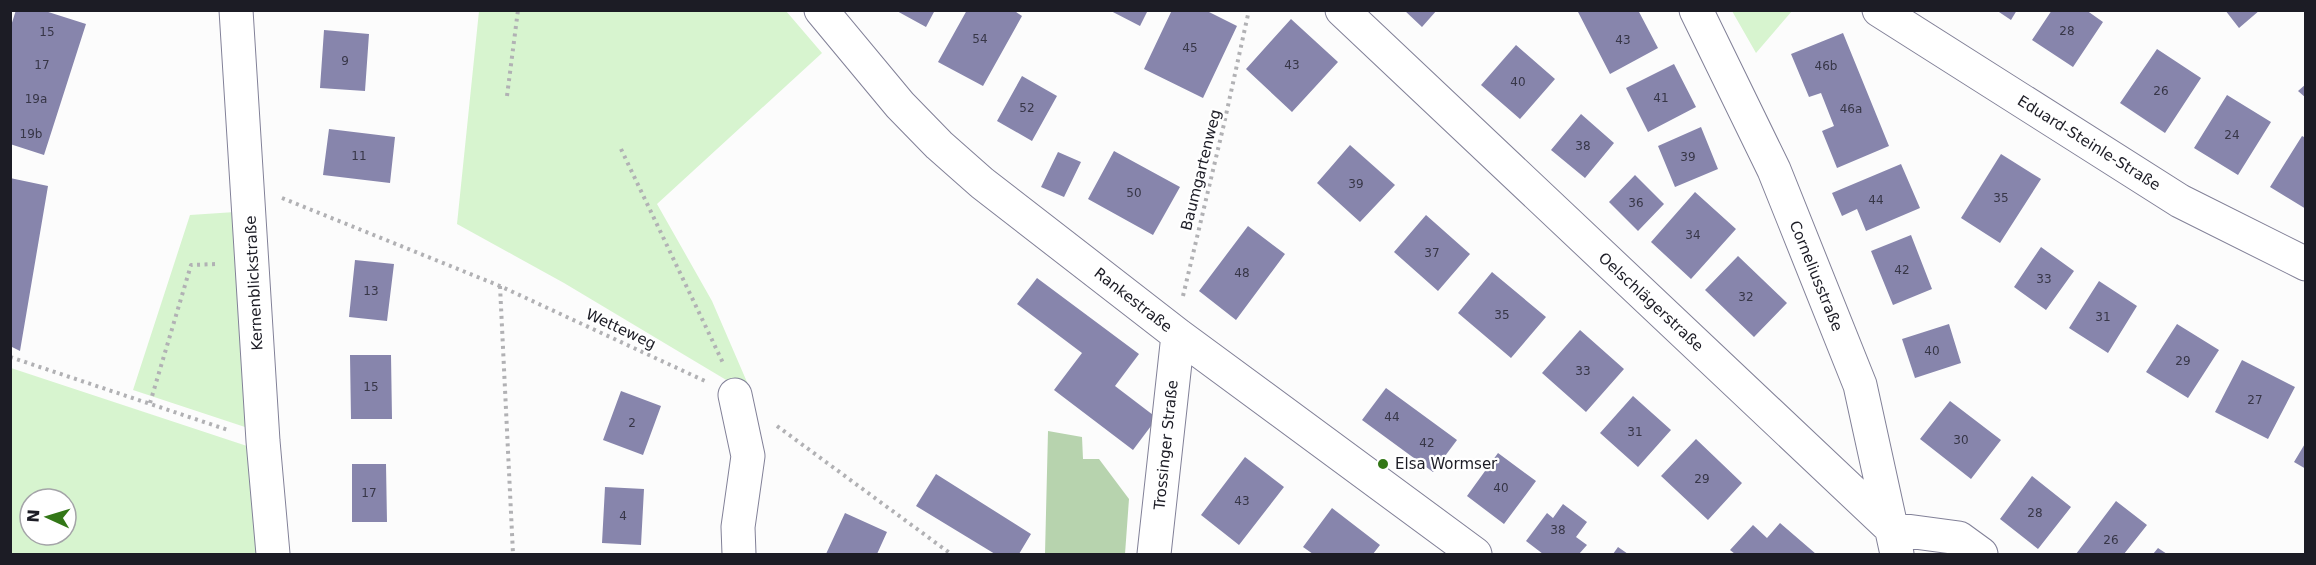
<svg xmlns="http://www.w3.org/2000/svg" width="2316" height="565" font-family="'DejaVu Sans',sans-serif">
	<rect width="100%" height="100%" fill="#fcfcfc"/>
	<path fill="#d7f4cf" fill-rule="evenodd" d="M479 11H786L822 53 657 204 712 301 753 396 564 283 457 224Z
		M1732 11H1792L1756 53Z
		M235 212 248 428 133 390 190 215Z
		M11 368 250 447 259 554H11ZM30 499H66V535H30Z"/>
	<path fill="#b7d3ae" d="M1048 431 1082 437 1083 459H1099L1129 499 1125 554H1045Z"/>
	<path fill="#8785ac" d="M16 10H42L86 24 44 155 10 144V29Z
		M895 10H935L926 27Z
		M967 10H1013L1022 16 983 86 938 62Z
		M1109 10H1148L1140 26Z
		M1172 10H1205L1237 26 1203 98 1144 69Z
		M1404 10H1437L1422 27Z
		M1577 10H1638L1658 48 1610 74Z
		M1996 10H2017L2011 20Z
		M2052 10H2086L2103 22 2073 67 2032 40Z
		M2225 10H2260L2239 28Z
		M1291 19 1338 62 1292 112 1246 69Z
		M324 30 369 34 365 91 320 88Z
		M1843 33 1889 146 1837 168 1822 131 1834 126 1821 93 1809 97 1791 54Z
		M1516 45 1555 79 1520 119 1481 85Z
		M2157 49 2201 78 2165 133 2120 103Z
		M1674 64 1696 107 1648 132 1626 88Z
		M1022 76 1057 96 1032 141 997 121Z
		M2306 84V98L2298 91Z
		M2227 95 2271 122 2238 175 2194 148Z
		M1581 114 1614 143 1585 178 1551 150Z
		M1701 127 1718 169 1675 187 1658 146Z
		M329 129 395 137 390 183 323 175Z
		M2302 136 2306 138V209L2270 187Z
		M1350 145 1395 185 1360 222 1317 183Z
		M1114 151 1180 187 1153 235 1088 199Z
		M1058 152 1081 162 1064 197 1041 187Z
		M2001 154 2041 179 2000 243 1961 218Z
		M1901 164 1920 208 1866 231 1857 209 1842 216 1832 193Z
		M1635 175 1664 204 1638 231 1609 202Z
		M10 178 48 186 20 351 10 346Z
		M1695 192 1736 229 1691 279 1651 242Z
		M1426 215 1470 254 1438 291 1394 252Z
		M1248 226 1285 254 1236 320 1199 291Z
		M1911 235 1932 289 1893 305 1871 251Z
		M2041 247 2074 271 2046 310 2014 287Z
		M1738 256 1787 303 1754 337 1705 290Z
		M355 260 394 264 387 321 349 317Z
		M1492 272 1546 317 1511 358 1458 313Z
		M1037 278 1139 354 1115 386 1157 418 1133 450 1054 390 1082 353 1017 304Z
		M2099 281 2137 306 2108 353 2069 328Z
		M1949 324 1961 363 1915 378 1902 339Z
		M2177 324 2219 350 2188 398 2146 372Z
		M1580 330 1624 369 1586 412 1542 373Z
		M350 355H391L392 419H351Z
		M2242 360 2295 387 2268 439 2215 412Z
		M1386 388 1457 440 1433 472 1362 420Z
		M621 391 661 406 643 455 603 440Z
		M1633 396 1671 430 1638 467 1600 433Z
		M1950 401 2001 440 1971 479 1920 439Z
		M1696 439 1742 483 1708 520 1661 476Z
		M2306 442V469L2294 462Z
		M1498 453 1536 481 1504 524 1467 496Z
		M1245 457 1284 487 1239 545 1201 515Z
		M352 464H386L387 522H352Z
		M936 474 1031 534 1019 554H995L916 506Z
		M2032 476 2071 507 2038 549 2000 519Z
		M605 487 644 489 641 545 602 543Z
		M2116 501 2147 525 2124 554H2076Z
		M1563 504 1587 522 1576 537 1587 545 1579 554H1543L1526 541 1547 513 1553 518Z
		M1332 508 1380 545 1373 554H1313L1303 547Z
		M845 513 887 532 877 554H826Z
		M1780 523 1816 554H1735L1730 550 1753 525 1767 538Z
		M1618 547 1628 554H1613Z
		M2158 548 2167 554H2153Z"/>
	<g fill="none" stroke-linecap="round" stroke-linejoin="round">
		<defs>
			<path id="minor" d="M236 10 263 441 273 554
				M821 10 900 105 939 145 982 183 1178 335 1475 554
				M1342 10 1892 529 1959 538 1981 554
				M1696 10 1774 170 1860 385 1897 554
				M1879 10 2180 201 2306 264
				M735 395 748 456 738 527 739 554
				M1154 554 1178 335"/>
		</defs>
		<use href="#minor" stroke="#828198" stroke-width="35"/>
		<path stroke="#b1b1b4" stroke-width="4" stroke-dasharray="3 4.5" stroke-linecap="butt" d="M507 96 518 10
			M621 149 724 365
			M282 198 500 286 705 381
			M500 286 513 554
			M1183 296 1224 124 1249 10
			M10 357 228 430
			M150 403 191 265 217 264
			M777 426 951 554"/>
		<use href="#minor" stroke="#fff" stroke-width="33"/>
	</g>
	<circle fill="#337717" stroke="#fff" stroke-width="2" cx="1383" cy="464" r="6"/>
	<g text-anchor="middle" stroke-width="4.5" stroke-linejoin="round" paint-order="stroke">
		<g font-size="12" fill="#373647">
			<text x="2067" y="35">28</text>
			<text x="47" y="36">15</text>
			<text x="980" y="43">54</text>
			<text x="1623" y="44">43</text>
			<text x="1190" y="52">45</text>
			<text x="345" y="65">9</text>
			<text x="42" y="69">17</text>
			<text x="1292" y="69">43</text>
			<text x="1826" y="70">46b</text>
			<text x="1518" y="86">40</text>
			<text x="2161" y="95">26</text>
			<text x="1661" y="102">41</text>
			<text x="36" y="103">19a</text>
			<text x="1027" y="112">52</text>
			<text x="1851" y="113">46a</text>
			<text x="31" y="138">19b</text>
			<text x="2232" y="139">24</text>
			<text x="1583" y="150">38</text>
			<text x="359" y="160">11</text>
			<text x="1688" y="161">39</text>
			<text x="1356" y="188">39</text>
			<text x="1134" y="197">50</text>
			<text x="2001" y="202">35</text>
			<text x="1876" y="204">44</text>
			<text x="1636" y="207">36</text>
			<text x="1693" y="239">34</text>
			<text x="1432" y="257">37</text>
			<text x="1902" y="274">42</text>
			<text x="1242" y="277">48</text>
			<text x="2044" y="283">33</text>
			<text x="371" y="295">13</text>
			<text x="1746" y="301">32</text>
			<text x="1502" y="319">35</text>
			<text x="2103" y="321">31</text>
			<text x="1932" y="355">40</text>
			<text x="2183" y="365">29</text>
			<text x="1583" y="375">33</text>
			<text x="371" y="391">15</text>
			<text x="2255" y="404">27</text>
			<text x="1392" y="421">44</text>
			<text x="632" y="427">2</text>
			<text x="1635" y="436">31</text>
			<text x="1961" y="444">30</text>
			<text x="1427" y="447">42</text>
			<text x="1702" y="483">29</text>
			<text x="1501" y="492">40</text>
			<text x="369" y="497">17</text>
			<text x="1242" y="505">43</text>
			<text x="2035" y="517">28</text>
			<text x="623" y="520">4</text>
			<text x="1558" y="534">38</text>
			<text x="2111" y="544">26</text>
		</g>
		<g font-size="15" fill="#1c1c25" stroke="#fff">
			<text transform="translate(2089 143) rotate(32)" y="5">Eduard-Steinle-Straße</text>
			<text transform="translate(1201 170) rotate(-76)" y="5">Baumgartenweg</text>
			<text transform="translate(1816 276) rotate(68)" y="5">Corneliusstraße</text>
			<text transform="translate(254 283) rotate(-93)" y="5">Kernenblickstraße</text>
			<text transform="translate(1133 300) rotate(38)" y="5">Rankestraße</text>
			<text transform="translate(1651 302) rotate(43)" y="5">Oelschlägerstraße</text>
			<text transform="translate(621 329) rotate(25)" y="5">Wetteweg</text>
			<text transform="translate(1166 445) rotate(-84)" y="5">Trossinger Straße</text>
		</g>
		<g font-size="15" fill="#1c1c25" stroke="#fff" text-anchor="start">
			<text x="1395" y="469">Elsa Wormser</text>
		</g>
	</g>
	<rect width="2316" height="565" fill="none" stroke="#1c1c25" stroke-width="24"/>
	<g transform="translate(48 517) rotate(274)"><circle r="28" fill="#ffffff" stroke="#a4a4a8" stroke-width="1.5"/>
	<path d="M0-4.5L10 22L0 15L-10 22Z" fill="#337717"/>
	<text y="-9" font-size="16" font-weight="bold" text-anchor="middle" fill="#1c1c25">N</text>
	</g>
</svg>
